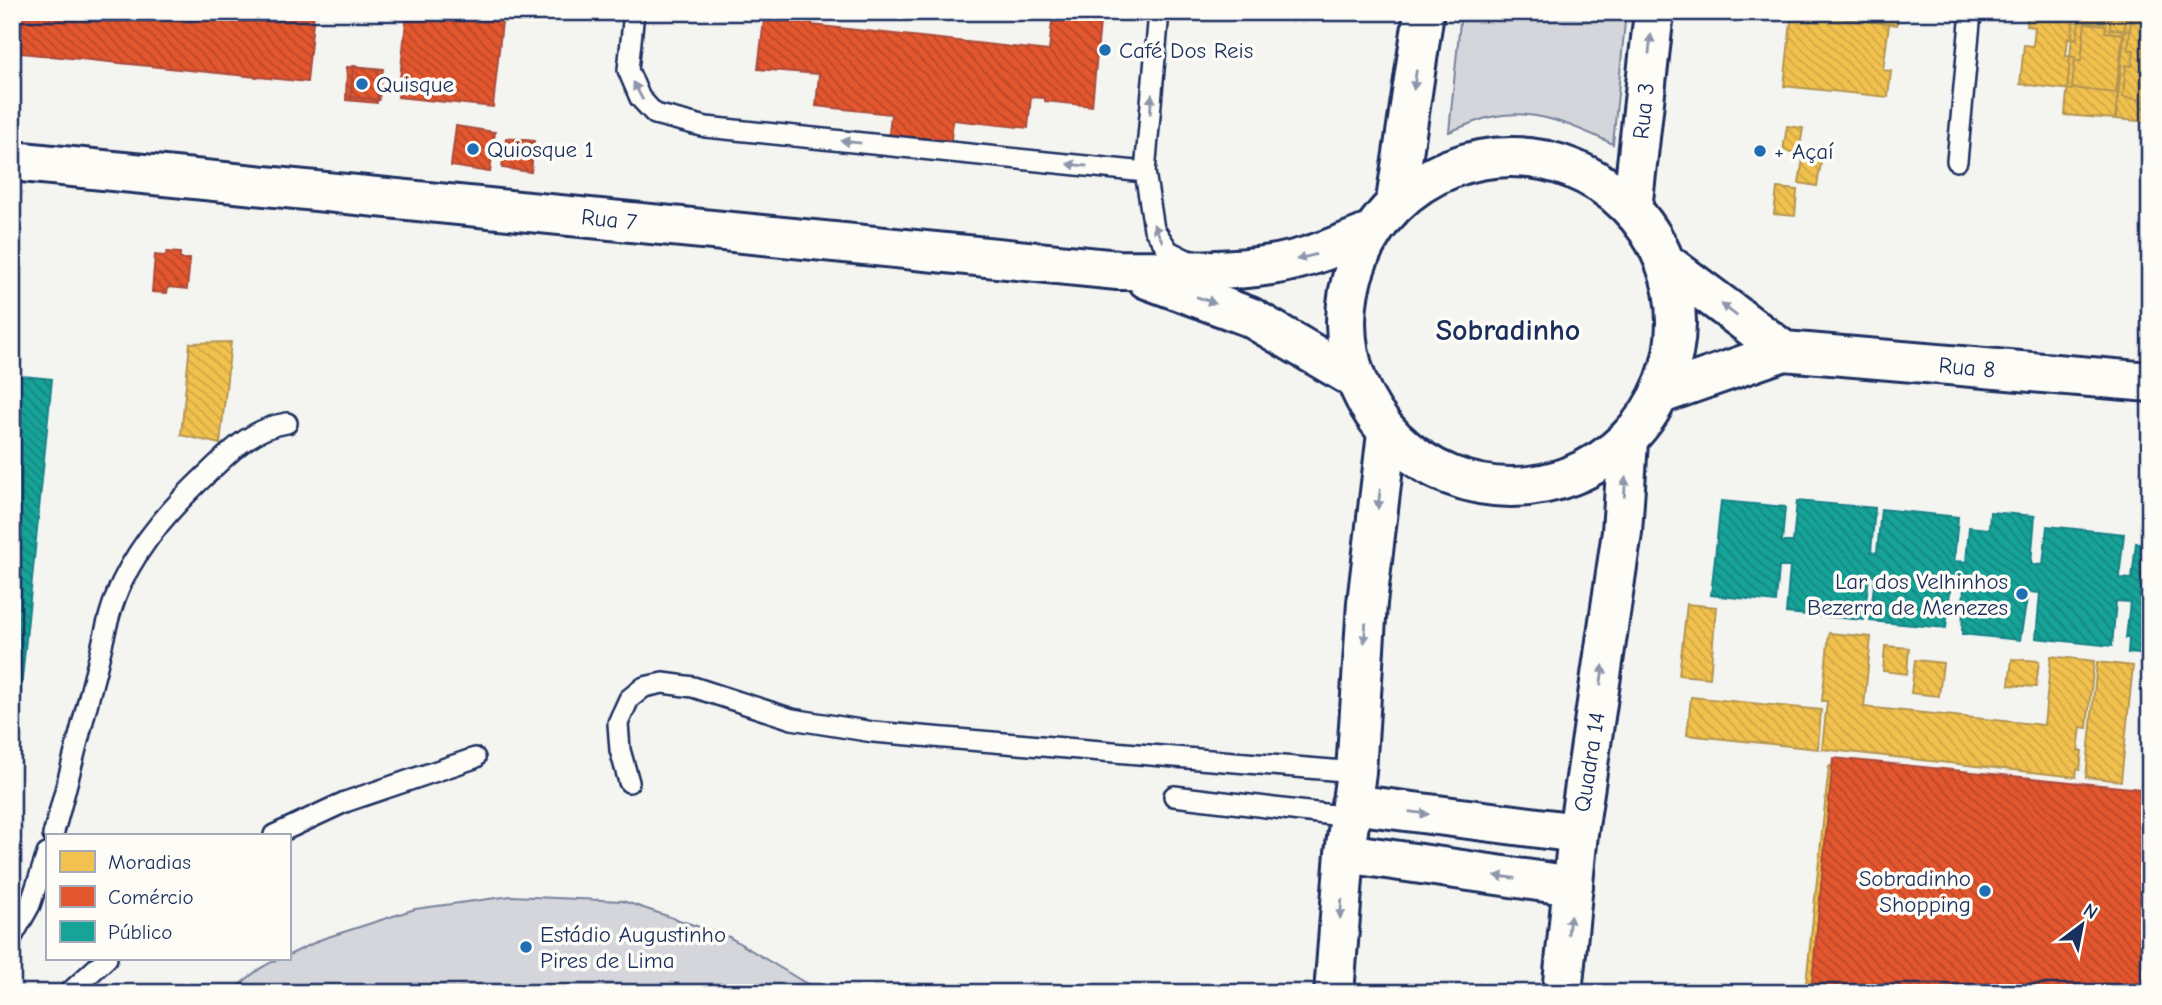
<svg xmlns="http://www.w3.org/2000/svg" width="2162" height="1005" font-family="'Comic Neue',sans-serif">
	<defs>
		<pattern id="homes-back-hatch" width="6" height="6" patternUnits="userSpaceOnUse" patternTransform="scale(1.75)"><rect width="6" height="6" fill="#f2c14e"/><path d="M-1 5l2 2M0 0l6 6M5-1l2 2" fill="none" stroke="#cfa646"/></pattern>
		<pattern id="shops-back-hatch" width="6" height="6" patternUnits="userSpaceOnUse" patternTransform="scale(1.75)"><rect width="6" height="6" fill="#e4572e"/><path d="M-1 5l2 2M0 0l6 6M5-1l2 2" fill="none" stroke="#b8482a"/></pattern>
		<pattern id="public-back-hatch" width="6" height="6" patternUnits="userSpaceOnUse" patternTransform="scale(1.75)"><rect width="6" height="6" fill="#17a398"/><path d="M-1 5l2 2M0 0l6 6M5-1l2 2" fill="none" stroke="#14857f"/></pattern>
	</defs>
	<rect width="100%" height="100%" fill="#f4f4f1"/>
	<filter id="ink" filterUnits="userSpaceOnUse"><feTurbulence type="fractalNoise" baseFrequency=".0143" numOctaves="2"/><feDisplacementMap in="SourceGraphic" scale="14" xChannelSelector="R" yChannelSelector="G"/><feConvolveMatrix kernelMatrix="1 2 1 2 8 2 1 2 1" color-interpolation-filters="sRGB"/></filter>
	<g filter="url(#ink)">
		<path fill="#d4d6db" stroke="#78829c" stroke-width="2" d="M1461 12H1626L1613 144C1575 126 1533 107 1491 117 1477 120 1462 127 1449 132Z
			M511 896 623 901 729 937 822 993H230C246 980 267 958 289 958V955L322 939 415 909Z"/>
		<path fill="url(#homes-back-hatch)" stroke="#b29553" stroke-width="2" d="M1792 12 1889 24 1883 70 1891 71 1888 97 1784 86Z
			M1795 12H1898L1897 25Z
			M2028 12H2080L2077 39 2068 38 2066 56 2075 57 2072 90 2020 84 2024 45 2033 46 2035 27 2026 26Z
			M2074 12H2126L2115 119 2065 115Z
			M2112 12H2132L2130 31 2110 29Z
			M2126 12H2150V122L2116 119Z
			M2132 12H2150V109L2142 108 2143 100 2123 97 2126 65 2132 66 2134 50 2128 49Z
			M2085 23 2106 25 2105 32 2123 34 2116 93 2072 88 2075 60 2081 61Z
			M1787 126 1803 128 1799 153 1783 151Z
			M1803 159 1821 162 1817 186 1799 183Z
			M1777 188 1797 190 1795 216 1774 214Z
			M231 342 220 444 181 435 190 343Z
			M1687 604 1716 607 1710 678 1679 675Z
			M1829 633 1871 637 1864 707 2044 725 2051 656 2094 661 2087 728 2081 727 2078 751H2082L2080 770 2077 769 2076 777 1822 749 1827 701H1822Z
			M1885 646 1909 648 1907 674 1883 671Z
			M2012 659 2039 661 2036 687 2009 685Z
			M1915 660 1943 663 1939 696 1911 693Z
			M2097 662 2133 666 2121 781 2086 777Z
			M1691 697 1821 710 1818 749 1687 735Z
			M1829 766 1879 771V775L1893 772 1904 777V774L2150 800V993H1805Z"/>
		<path fill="url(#shops-back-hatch)" stroke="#a84b3c" stroke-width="2" d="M12 12H314L307 82 12 52Z
			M407 12H503L493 107 398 97Z
			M765 12H813L812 25 1049 51 1053 12H1101L1092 106 1045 101V98L1031 97 1028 128 953 120 950 149 888 143 891 114 816 106 819 74 758 69Z
			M353 66 383 69 379 100 351 97Z
			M347 67 378 69 377 103 346 100Z
			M456 126 495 132 490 172 451 166Z
			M506 138 534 141 531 172 502 168Z
			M167 252 180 253V259H190L187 289 168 287 167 293 152 292 155 255 165 256Z
			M1833 758 2150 790V993H1811Z"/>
		<path fill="url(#public-back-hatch)" stroke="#188087" stroke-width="2" d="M12 375 52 379 20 699 12 698Z
			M1721 501 1785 507 1782 542H1793L1797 501 1875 508 1871 552 1877 553 1881 509 1958 517 1954 561 1966 562 1969 527 1989 529 1990 512 2035 516 2031 564 2043 565 2047 526 2124 534 2119 578 2132 579 2136 543 2150 545V655L2128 653 2129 638H2126L2130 602 2116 601 2112 646 2036 638 2040 593 2028 592 2020 640 1962 634 1964 583 1951 582 1946 628 1870 621 1875 576 1869 575 1864 620 1786 613 1790 567H1779L1776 602 1711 595Z"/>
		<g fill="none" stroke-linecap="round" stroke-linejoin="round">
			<defs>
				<path id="lane" d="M634 12 628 70 640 98 655 114 706 127 1145 172
					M1159 12 1145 172 1154 229 1169 251 1193 263
					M1957 161 1971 12
					M629 782 620 750 618 723 629 699 644 687 663 683 693 687 792 719 873 732 1356 772
					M1174 796 1350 817
					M53 835C68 782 81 728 95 674 103 644 108 611 122 582 142 540 174 505 208 473 232 450 253 428 287 423
					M274 835 345 802 475 758
					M12 937 30 905 47 854
					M69 993 107 958"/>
				<path id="secondary" d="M1346 322a165 165 0 1 1 330 0a165 165 0 1 1-330 0Z
					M12 161 1118 270C1169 270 1221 273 1271 265 1305 260 1337 246 1370 233
					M1396 201 1424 12
					M1632 209 1654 12
					M1666 263 1784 351
					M1147 279 1250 317 1354 378
					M1661 394 1784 351 2150 382
					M1351 804 1578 833
					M1345 853 1573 886
					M1334 993 1345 853 1356 772 1367 603 1387 433
					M1562 993 1578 833 1622 532 1628 441"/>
			</defs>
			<use href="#lane" stroke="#1b2f5e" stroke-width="24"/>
			<use href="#secondary" stroke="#1b2f5e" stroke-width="44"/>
			<use href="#lane" stroke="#fdfcf7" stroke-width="19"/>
			<use href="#secondary" stroke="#fdfcf7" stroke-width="38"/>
		</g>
		<defs><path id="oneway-solid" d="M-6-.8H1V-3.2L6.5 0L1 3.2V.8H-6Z" transform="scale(1.75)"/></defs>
		<g fill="#8c96aa">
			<use href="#oneway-solid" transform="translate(1650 44) rotate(-84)"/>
			<use href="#oneway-solid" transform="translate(1415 80) rotate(98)"/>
			<use href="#oneway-solid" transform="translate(638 91) rotate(-118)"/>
			<use href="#oneway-solid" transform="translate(1151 104) rotate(-85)"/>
			<use href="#oneway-solid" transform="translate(851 142) rotate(-174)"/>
			<use href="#oneway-solid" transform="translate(1077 165) rotate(-174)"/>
			<use href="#oneway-solid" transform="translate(1158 233) rotate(-118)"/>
			<use href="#oneway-solid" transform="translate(1306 257) rotate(165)"/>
			<use href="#oneway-solid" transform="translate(1206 300) rotate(19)"/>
			<use href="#oneway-solid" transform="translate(1729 310) rotate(-143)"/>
			<use href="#oneway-solid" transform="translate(1625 487) rotate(-86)"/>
			<use href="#oneway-solid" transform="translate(1379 499) rotate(97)"/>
			<use href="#oneway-solid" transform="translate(1365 633) rotate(94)"/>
			<use href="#oneway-solid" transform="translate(1602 675) rotate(-82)"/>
			<use href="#oneway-solid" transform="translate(1419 813) rotate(7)"/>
			<use href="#oneway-solid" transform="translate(1505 877) rotate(-172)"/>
			<use href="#oneway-solid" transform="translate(1341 909) rotate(95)"/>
			<use href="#oneway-solid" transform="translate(1569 925) rotate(-84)"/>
		</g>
	</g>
	<g fill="#1f6fb2" stroke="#fdfcf7" stroke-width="2.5">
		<circle cx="1105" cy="50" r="7"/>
		<circle cx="362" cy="84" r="7"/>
		<circle cx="473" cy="149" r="7"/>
		<circle cx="1760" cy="151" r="7"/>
		<circle cx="2022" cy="594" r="7"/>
		<circle cx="1985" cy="891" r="7"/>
		<circle cx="526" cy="947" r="7"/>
	</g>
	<g text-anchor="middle" stroke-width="7" stroke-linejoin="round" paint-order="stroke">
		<g font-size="23" fill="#1b2f5e" stroke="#fdfcf7" text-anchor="start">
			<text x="1119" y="58">Café Dos Reis</text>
			<text x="376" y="92">Quisque</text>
			<text x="487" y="157">Quiosque 1</text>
			<text x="1774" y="159">+ Açaí</text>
			<text x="2008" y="589" text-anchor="end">Lar dos Velhinhos<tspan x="2008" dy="26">Bezerra de Menezes</tspan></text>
			<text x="1971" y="886" text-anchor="end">Sobradinho<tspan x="1971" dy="26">Shopping</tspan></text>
			<text x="540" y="942">Estádio Augustinho<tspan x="540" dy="26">Pires de Lima</tspan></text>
		</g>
		<g font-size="23" fill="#1b2f5e" stroke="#fdfcf7">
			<text transform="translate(1643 111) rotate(-84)" y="8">Rua 3</text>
			<text transform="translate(609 219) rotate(6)" y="8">Rua 7</text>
			<text transform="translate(1967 367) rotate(5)" y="8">Rua 8</text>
			<text transform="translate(1589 762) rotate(-81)" y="8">Quadra 14</text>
		</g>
		<g font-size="30" font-weight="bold" fill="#1b2f5e" stroke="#fdfcf7">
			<text x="1508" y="340">Sobradinho</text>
		</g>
	</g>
	<rect width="2162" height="1005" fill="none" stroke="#fdfcf7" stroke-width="42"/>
	<rect x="21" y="21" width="2120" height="963" fill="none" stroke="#1b2f5e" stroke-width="2.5" filter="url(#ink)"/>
	<rect x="46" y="834" width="245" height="126" fill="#fdfcf7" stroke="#a3aaba" stroke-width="2"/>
	<rect x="60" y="851" width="35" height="21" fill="#f2c14e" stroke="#a3aaba" stroke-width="2"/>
	<text x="108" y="869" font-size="21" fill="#1b2f5e">Moradias</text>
	<rect x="60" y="886" width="35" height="21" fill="#e4572e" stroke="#a3aaba" stroke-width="2"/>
	<text x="108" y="904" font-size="21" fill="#1b2f5e">Comércio</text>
	<rect x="60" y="921" width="35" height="21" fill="#17a398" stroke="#a3aaba" stroke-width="2"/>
	<text x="108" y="939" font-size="21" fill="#1b2f5e">Público</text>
	<g transform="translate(2082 925) rotate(32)" stroke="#fdfcf7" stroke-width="5" paint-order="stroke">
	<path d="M0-5L12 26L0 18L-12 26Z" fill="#1b2f5e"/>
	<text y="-10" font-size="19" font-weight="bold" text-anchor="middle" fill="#1b2f5e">N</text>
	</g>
</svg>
